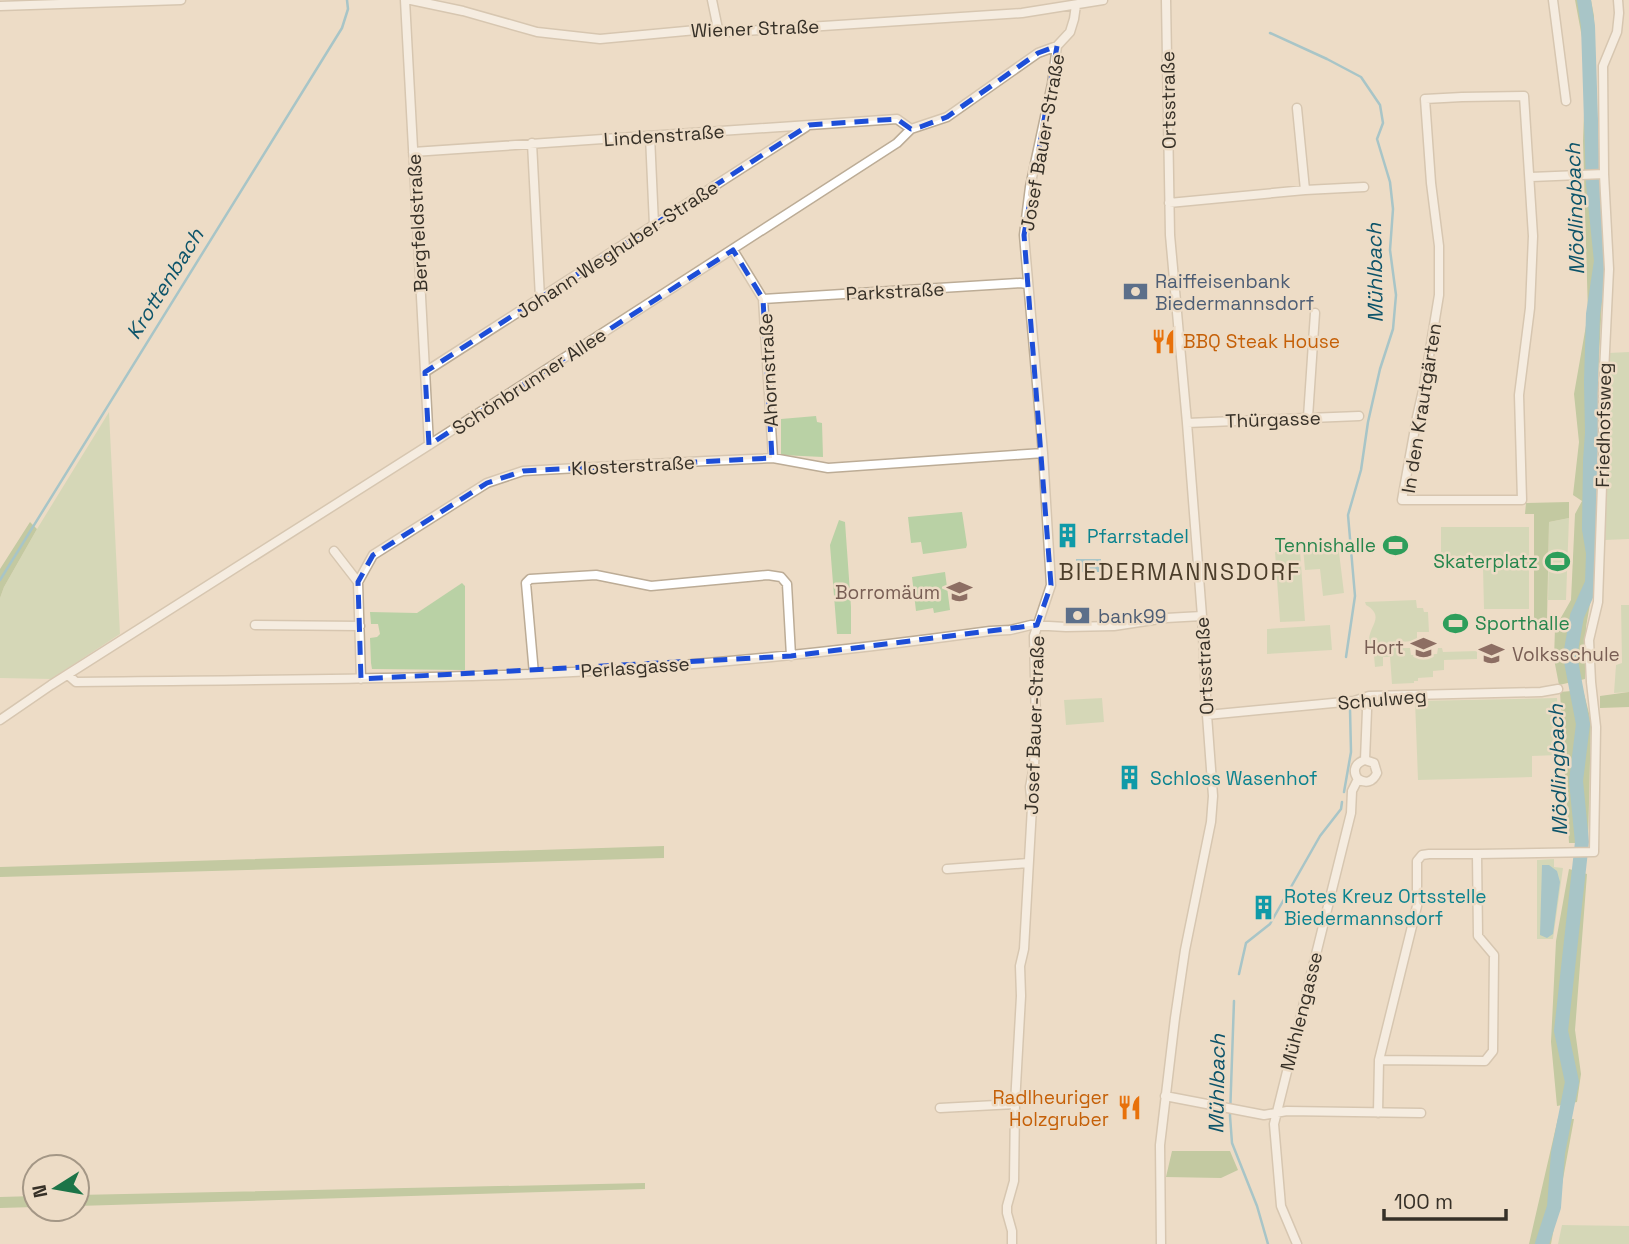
<svg xmlns="http://www.w3.org/2000/svg" width="1629" height="1244" font-family="'Space Grotesk',sans-serif">
	<rect width="100%" height="100%" fill="#eddcc6"/>
	<path fill="#b9d1a5" d="M1629 352V539L1605 540 1608 353Z
		M109 412 120 634 51 679 0 678V598L4 587 37 529Z
		M816 416 817 422 822 423 823 457 781 455V419Z
		M962 512 967 545 966 548 923 554 921 542 911 543 908 517Z
		M1569 518 1566 600H1548L1549 522Z
		M839 520 845 522 851 607V634H837L830 545Z
		M1441 527H1529V609H1484L1483 569 1441 568Z
		M1338 544 1344 593 1323 596 1320 569 1305 570 1303 548Z
		M1300 550 1305 621 1280 622 1275 552Z
		M945 572 950 610 934 613 933 608 916 611 912 577Z
		M462 583 465 586V670L372 669 371 663 370 638 377 637 380 634 378 624H371L370 612 417 613Z
		M1416 600 1417 608H1423L1424 612H1428L1429 632H1417V641L1398 642V648H1410L1411 655 1437 654 1438 648H1442L1443 652 1477 651V659L1444 660V670L1433 671V677L1418 678V681H1414V683L1392 684 1390 657H1383V666L1375 667C1375 666 1374 656 1374 656 1373 650 1369 646 1369 639 1370 625 1385 616 1366 605L1365 602Z
		M1621 605H1629V692L1614 693 1616 665 1622 663Z
		M1330 625 1332 650 1267 654V629Z
		M1102 698 1104 722 1066 725 1064 700Z
		M1557 698 1559 755 1532 756V777L1418 780 1415 701Z
		M1554 859V867L1563 868 1553 939H1537V860Z
		M1562 1225 1629 1226V1244H1558Z"/>
	<path fill="#90b173" d="M1575 0H1591L1594 16 1597 155 1604 261 1596 416 1594 581 1586 627 1585 679 1559 685 1554 659 1555 628 1571 600 1575 514 1582 501 1573 495 1579 442 1574 394 1588 314 1583 141 1586 59Z
		M1569 502V518L1549 522 1547 621 1534 622V514H1525L1526 503Z
		M30 522 37 529 4 587 0 598V569Z
		M1583 690 1591 721 1588 843H1569L1560 692Z
		M1629 692V707L1600 708V696Z
		M664 846V858L0 877V867Z
		M1569 869 1587 874 1575 1030 1581 1074 1577 1102 1557 1106 1551 1042 1556 941Z
		M1558 1118 1574 1119 1551 1244H1529Z
		M1172 1151H1230L1238 1170 1221 1178 1166 1177Z
		M645 1183V1189L77 1206V1195Z
		M35 1196V1207L0 1208V1197Z"/>
	<path fill="#54a8c8" d="M1076 559H1101V572H1076Z
		M1542 865H1549L1557 871 1560 882 1553 934 1547 938 1540 935Z"/>
	<g fill="none" stroke-linecap="round" stroke-linejoin="round">
		<path stroke="#54a8c8" stroke-width="2.5" d="M1270 33 1327 59 1361 77 1380 105 1383 123 1377 139 1390 182 1393 209 1390 250 1396 295 1393 329 1380 369 1368 422 1361 470 1348 515 1355 596 1346 657
			M0 580 342 28 348 9 347 0
			M1344 792 1351 752 1350 709
			M1239 974 1246 943 1270 924 1320 836 1341 809 1342 802
			M1234 1001 1230 1116 1232 1143 1257 1206 1268 1244"/>
		<path stroke="#54a8c8" stroke-width="14" d="M1542 1244 1554 1207 1558 1153 1572 1082 1561 1031 1582 842 1576 781 1583 724 1570 656 1577 616 1592 583 1593 553 1589 529 1590 461 1592 433 1591 382 1593 314 1601 261 1593 184 1588 26 1584 0"/>
		<defs>
			<path id="minor" d="M405 0 429 445
				M411 0 463 11 537 32 600 39 707 29H718L730 32 1022 13 1103 0
				M712 0 718 29
				M1553 0 1566 101
				M0 6 181 0
				M1524 96 1533 236 1530 308 1519 395 1522 500H1402L1417 417 1424 386 1439 295V246L1431 183 1425 99 1462 97Z
				M1297 108 1305 190
				M650 136 654 225
				M532 143 540 298
				M413 152 897 119 911 129
				M1531 177 1604 174
				M1169 203 1305 190 1364 187
				M733 250 763 299 773 458
				M763 299 1020 283 1027 284
				M425 372 806 127
				M1308 417 1315 313
				M1187 423 1359 416
				M334 551 358 582
				M255 625 360 626
				M534 674 526 583 530 579 596 575 651 586 768 575 781 577 787 584 791 656
				M68 675 76 682C228 680 380 680 531 674 685 668 838 652 990 631L1010 630 1031 625 1066 627 1114 626 1166 618 1202 616
				M361 679 358 582 373 555 487 483 523 471 706 461 773 458 828 468 1043 453
				M1354 701 1365 705 1367 710 1365 760
				M1207 715 1354 701 1369 696 1541 692 1558 689
				M0 720 51 685 429 445 897 143 911 129 947 117 1038 53 1057 46
				M1358 779C1366 784 1373 782 1377 773L1374 763 1365 760
				M1358 779C1352 771 1355 763 1365 760
				M1477 854 1594 852 1596 727 1591 682 1589 640 1598 602 1603 456V393L1609 269 1604 174 1603 66 1617 32 1619 13 1618 0
				M947 869 1028 863
				M1165 1096 1264 1115 1287 1111 1421 1113
				M940 1108 1015 1104
				M1378 1113 1379 1060 1417 906V861L1422 855 1429 854H1477L1478 936 1494 955 1493 1051 1485 1061 1379 1060
				M1012 1244V1231L1007 1213V1206L1014 1181 1015 1104 1021 996 1020 966 1024 949 1032 807 1030 787 1034 766 1036 724 1034 636 1051 585 1043 453 1024 235 1030 187 1052 84 1057 46 1070 32 1074 19 1076 5
				M1161 1244 1160 1145 1175 1018 1185 950 1211 822 1213 796 1207 715 1202 616 1187 423 1170 235 1166 0
				M1297 1244 1281 1206 1274 1124 1351 813 1352 791 1358 779"/>
		</defs>
		<use href="#minor" stroke="#bcac96" stroke-width="11"/>
		<use href="#minor" stroke="#fff" stroke-width="8"/>
	</g>
	<path d="M0 0H1629V1244H0ZM1057 46 1024 235 1051 585 1037 625 791 656 361 679 358 582 373 555 487 483 523 471 772 458 763 299 733 250 429 445 425 372 809 125 897 119 911 129 920 127 947 117 1038 53Z" fill="#eddcc6" fill-opacity=".55" fill-rule="evenodd"/>
	<path fill="none" stroke="#1d4ed8" stroke-width="5" stroke-dasharray="14 9" stroke-linejoin="round" d="M1057 46 1024 235 1051 585 1037 625 791 656 361 679 358 582 373 555 487 483 523 471 772 458 763 299 733 250 429 445 425 372 809 125 897 119 911 129 920 127 947 117 1038 53Z"/>
	<defs>
		<symbol id="bank-bare" viewBox="-9 -9 18 18"><path d="M-6-4H6V4H-6ZM0-2.3a2.3 2.3 0 1 0 0 4.6a2.3 2.3 0 1 0 0-4.6Z" fill="#5c6f8a" stroke="#eddcc6" stroke-width="2.5" paint-order="stroke"/></symbol>
		<symbol id="restaurant-bare" viewBox="-9 -9 18 18"><path d="M-5-6h1v4h1v-4h1v4h1v-4h1v5L-1.5 .5V6h-2V.5L-5-1ZM5-6V6H3V1.5H1.5Q1.5-4 5-6Z" fill="#e8710a" stroke="#eddcc6" stroke-width="2.5" paint-order="stroke"/></symbol>
		<symbol id="building-bare" viewBox="-9 -9 18 18"><path d="M-4-6H4V6H1V3H-1V6H-4ZM-2.5-4.3h1.7v1.8h-1.7ZM.8-4.3h1.7v1.8H.8ZM-2.5-1h1.7V.8h-1.7ZM.8-1h1.7V.8H.8Z" fill="#0f9aa8" stroke="#eddcc6" stroke-width="2.5" paint-order="stroke"/></symbol>
		<symbol id="stadium-bare" viewBox="-9 -9 18 18"><path d="M0-5a6.5 5 0 1 0 0 10a6.5 5 0 1 0 0-10ZM-3.5-1.8h7v3.6h-7Z" fill="#2e9e5b" stroke="#eddcc6" stroke-width="2.5" paint-order="stroke"/></symbol>
		<symbol id="school-bare" viewBox="-9 -9 18 18"><path d="M0-5L7-2L0 1L-7-2ZM-4 1L0 2.5L4 1V4Q0 6-4 4Z" fill="#8d6e63" stroke="#eddcc6" stroke-width="2.5" paint-order="stroke"/></symbol>
	</defs>
	<g fill-rule="evenodd">
		<use href="#bank-bare" x="1118" y="274" width="35" height="35"/>
		<use href="#restaurant-bare" x="1146" y="324" width="35" height="35"/>
		<use href="#building-bare" x="1050" y="518" width="35" height="35"/>
		<use href="#stadium-bare" x="1378" y="528" width="35" height="35"/>
		<use href="#stadium-bare" x="1540" y="544" width="35" height="35"/>
		<use href="#school-bare" x="942" y="574" width="35" height="35"/>
		<use href="#bank-bare" x="1060" y="598" width="35" height="35"/>
		<use href="#stadium-bare" x="1438" y="606" width="35" height="35"/>
		<use href="#school-bare" x="1406" y="630" width="35" height="35"/>
		<use href="#school-bare" x="1474" y="636" width="35" height="35"/>
		<use href="#building-bare" x="1112" y="760" width="35" height="35"/>
		<use href="#building-bare" x="1246" y="890" width="35" height="35"/>
		<use href="#restaurant-bare" x="1112" y="1090" width="35" height="35"/>
	</g>
	<g text-anchor="middle" stroke-width="5" stroke-linejoin="round" paint-order="stroke">
		<g font-size="19" fill="#363027" stroke="#eddcc6">
			<text transform="translate(755 28) rotate(-2)" y="7">Wiener Straße</text>
			<text transform="translate(1168 100) rotate(-91)" y="7">Ortsstraße</text>
			<text transform="translate(664 135) rotate(-4)" y="7">Lindenstraße</text>
			<text transform="translate(1042 142) rotate(-80)" y="7">Josef Bauer-Straße</text>
			<text transform="translate(417 223) rotate(-93)" y="7">Bergfeldstraße</text>
			<text transform="translate(617 249) rotate(-33)" y="7">Johann Weghuber-Straße</text>
			<text transform="translate(895 291) rotate(-3)" y="7">Parkstraße</text>
			<text transform="translate(768 370) rotate(-93)" y="7">Ahornstraße</text>
			<text transform="translate(529 381) rotate(-33)" y="7">Schönbrunner Allee</text>
			<text transform="translate(1421 408) rotate(-81)" y="7">In den Krautgärten</text>
			<text transform="translate(1273 419) rotate(-2)" y="7">Thürgasse</text>
			<text transform="translate(1603 425) rotate(-89)" y="7">Friedhofsweg</text>
			<text transform="translate(633 465) rotate(-3)" y="7">Klosterstraße</text>
			<text transform="translate(1204 666) rotate(-93)" y="7">Ortsstraße</text>
			<text transform="translate(635 667) rotate(-4)" y="7">Perlasgasse</text>
			<text transform="translate(1382 699) rotate(-5)" y="7">Schulweg</text>
			<text transform="translate(1034 725) rotate(-88)" y="7">Josef Bauer-Straße</text>
			<text transform="translate(1301 1011) rotate(-76)" y="7">Mühlengasse</text>
		</g>
		<g font-size="19" fill="#4e5e75" stroke="#eddcc6" text-anchor="start">
			<text x="1155" y="288">Raiffeisenbank<tspan x="1155" dy="22">Biedermannsdorf</tspan></text>
			<text x="1098" y="623">bank99</text>
		</g>
		<g font-size="19" fill="#c56008" stroke="#eddcc6" text-anchor="start">
			<text x="1183" y="348">BBQ Steak House</text>
			<text x="1109" y="1104" text-anchor="end">Radlheuriger<tspan x="1109" dy="22">Holzgruber</tspan></text>
		</g>
		<g font-size="19" fill="#0d838f" stroke="#eddcc6" text-anchor="start">
			<text x="1087" y="543">Pfarrstadel</text>
			<text x="1150" y="785">Schloss Wasenhof</text>
			<text x="1284" y="903">Rotes Kreuz Ortsstelle<tspan x="1284" dy="22">Biedermannsdorf</tspan></text>
		</g>
		<g font-size="19" fill="#27864d" stroke="#eddcc6" text-anchor="end">
			<text x="1376" y="552">Tennishalle</text>
			<text x="1538" y="568">Skaterplatz</text>
			<text x="1475" y="630" text-anchor="start">Sporthalle</text>
		</g>
		<g font-size="19" fill="#785e54" stroke="#eddcc6" text-anchor="end">
			<text x="940" y="599">Borromäum</text>
			<text x="1404" y="654">Hort</text>
			<text x="1512" y="661" text-anchor="start">Volksschule</text>
		</g>
		<g font-size="21" font-style="italic" fill="#0d546a" stroke="#eddcc6">
			<text transform="translate(1575 209) rotate(-92)" y="7">Mödlingbach</text>
			<text transform="translate(1375 273) rotate(-91)" y="7">Mühlbach</text>
			<text transform="translate(165 284) rotate(-58)" y="7">Krottenbach</text>
			<text transform="translate(1558 770) rotate(-92)" y="7">Mödlingbach</text>
			<text transform="translate(1217 1084) rotate(-89)" y="7">Mühlbach</text>
		</g>
		<g font-size="23" letter-spacing="2" fill="#4c3e2b" stroke="#eddcc6">
			<text x="1180" y="580">BIEDERMANNSDORF</text>
		</g>
	</g>
	<g transform="translate(56 1188) rotate(259)"><circle r="33" fill="#eddcc6" stroke="#a49786" stroke-width="2"/>
	<path d="M0-5L12 26L0 18L-12 26Z" fill="#1c7448"/>
	<text y="-10" font-size="19" font-weight="bold" text-anchor="middle" fill="#363027">N</text>
	</g>
	<path d="M1384 1209v10h122v-10" fill="none" stroke="#363027" stroke-width="3.5"/>
	<text x="1394" y="1209" font-size="21" fill="#363027" stroke="#eddcc6" stroke-width="5" paint-order="stroke">100 m</text>
</svg>
